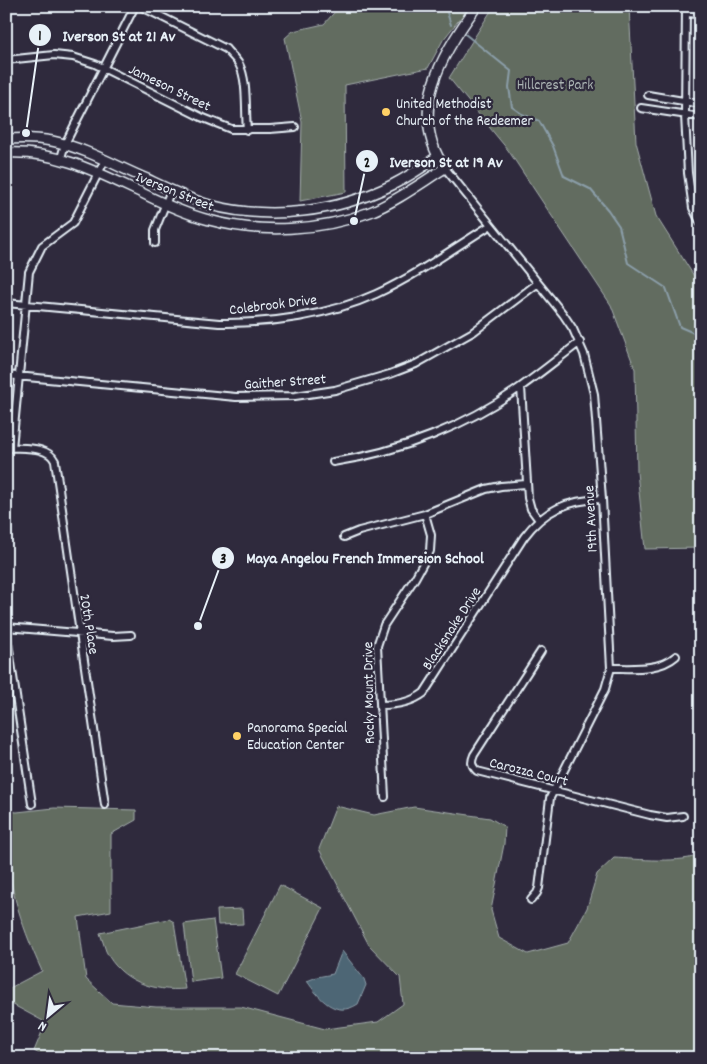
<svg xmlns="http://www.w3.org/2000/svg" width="707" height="1064" font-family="Dekko,sans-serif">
	<rect width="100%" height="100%" fill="#2f2a3d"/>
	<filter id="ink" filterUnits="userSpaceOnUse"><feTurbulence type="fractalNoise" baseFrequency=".02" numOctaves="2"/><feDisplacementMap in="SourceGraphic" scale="10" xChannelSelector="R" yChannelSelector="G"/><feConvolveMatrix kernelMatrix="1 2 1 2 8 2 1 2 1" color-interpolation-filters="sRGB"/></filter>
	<g filter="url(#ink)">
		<path fill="#626c61" stroke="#a5aeac" d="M340 6H470L443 40 428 68 345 85 346 192 300 201 302 122 285 38 293 31 324 24Z
			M494 6H629L636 142 656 216 694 276 701 281V548L645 549 637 472 635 369 611 305 508 150 449 78Z
			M336 806 374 815 414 807 490 818 505 827 504 844 491 910 499 938 528 954 568 943 587 908 597 874 614 858C636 859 683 864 701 854V1058H264L219 1056 217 1058H46L34 1051 44 1027 43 1021 6 1001V990L42 971C24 932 9 889 6 846 5 834 6 823 6 811L17 812 54 808 136 810V820L111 834V911L78 917 86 979 112 1003 156 1007H241L325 1029 378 1022 403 1004 400 977 369 945 319 849Z
			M280 885 323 908 278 996 235 974Z
			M242 909 243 924 218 925 217 910Z
			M169 919 174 922 185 989C154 992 120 981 106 951 104 945 102 939 100 933Z
			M213 920 221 978 191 982 184 924Z"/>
		<path fill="#4d6675" stroke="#8b9ea9" d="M342 951 364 979 366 985 358 1004C335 1019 319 998 307 981L317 977 333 974Z"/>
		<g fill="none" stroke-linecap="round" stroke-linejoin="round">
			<path stroke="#8b9ea9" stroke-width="2" d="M445 6 451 25
				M465 34 511 71 509 87 512 107 522 114 539 121 553 146 564 176 590 189 608 210 619 226 628 263 666 288 680 327 701 336"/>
			<defs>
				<path id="street" d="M140 6 226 49C230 54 235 58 239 64 248 81 245 111 247 130
					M686 6 685 115 688 173 693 208 701 224
					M687 13 701 14
					M6 60 54 55 73 57 95 64 201 117 231 129H270L295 127
					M648 95 701 104
					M641 108 701 117
					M61 158 65 144 135 6
					M445 168 563 314 573 329 584 354 594 394 602 499 611 668 605 689 550 798 539 888 537 893 531 900
					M155 243V230L171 190
					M6 303 219 323C270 324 330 315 376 294 417 275 454 248 491 225
					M6 375 236 397 295 396 335 390 390 374 416 364 473 332 538 283
					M521 387 528 498 531 509 539 520
					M6 447C21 449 48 445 55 461L105 805
					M12 448 29 272 42 246 73 223 105 160
					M333 462C400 452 467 426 522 386 542 372 560 357 580 342
					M344 537 359 531 425 514 486 489 501 486 526 484
					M6 627 113 636 131 635
					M6 629 32 804
					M541 651 474 755C471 762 471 765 477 771L650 815 667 818 683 816
					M611 668C632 668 659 671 676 656
					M380 705C396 705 411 703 424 693L524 537C544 510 568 500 602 499
					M385 797 377 646 384 625 415 578 430 551 431 535 425 514"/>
				<path id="secondary" d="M6 139C21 138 37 138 52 141 85 148 116 166 147 179 168 189 188 199 210 205 270 221 337 212 392 185 408 177 423 167 437 157
					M6 153C56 150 99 173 142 193 164 204 186 214 209 220 260 234 321 231 370 212 397 201 421 183 445 168 406 112 442 53 477 6"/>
			</defs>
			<use href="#street" stroke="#e8f1f8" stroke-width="10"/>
			<use href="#secondary" stroke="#e8f1f8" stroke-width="12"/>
			<use href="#street" stroke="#2f2a3d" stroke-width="6"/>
			<use href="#secondary" stroke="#2f2a3d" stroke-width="9"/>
		</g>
	</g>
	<g fill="#ffd166" stroke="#2f2a3d" stroke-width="2">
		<circle cx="386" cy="112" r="5"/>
		<circle cx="237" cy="736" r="5"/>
	</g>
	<g text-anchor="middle" stroke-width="4.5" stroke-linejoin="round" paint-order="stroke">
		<g font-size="15" fill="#acb5b4" stroke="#2f2a3d">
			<text x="555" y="89">Hillcrest Park</text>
		</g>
		<g font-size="15" fill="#e8f1f8" stroke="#2f2a3d">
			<text transform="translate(170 87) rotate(26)" y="5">Jameson Street</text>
			<text transform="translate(175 191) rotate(22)" y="5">Iverson Street</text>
			<text transform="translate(273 304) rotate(-7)" y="5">Colebrook Drive</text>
			<text transform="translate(285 381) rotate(-4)" y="5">Gaither Street</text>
			<text transform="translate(590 519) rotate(-93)" y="5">19th Avenue</text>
			<text transform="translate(90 624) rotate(81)" y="5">20th Place</text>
			<text transform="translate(451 628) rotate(-57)" y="5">Blacksnake Drive</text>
			<text transform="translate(368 693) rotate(-91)" y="5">Rocky Mount Drive</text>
			<text transform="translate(529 771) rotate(14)" y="5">Carozza Court</text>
		</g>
		<g font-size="15" fill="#e8f1f8" stroke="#2f2a3d" text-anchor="start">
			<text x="396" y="108">United Methodist<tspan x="396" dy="17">Church of the Redeemer</tspan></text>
			<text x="247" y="732">Panorama Special<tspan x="247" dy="17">Education Center</tspan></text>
		</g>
	</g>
	<path fill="none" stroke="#e8f1f8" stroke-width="2" d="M26 133L40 35M354 221L367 161M198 626L223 558"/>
	<g fill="#e8f1f8" stroke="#2f2a3d" stroke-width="2">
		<circle cx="26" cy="133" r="5"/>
		<circle cx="354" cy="221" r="5"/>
		<circle cx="198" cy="626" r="5"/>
		<circle cx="40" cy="35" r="12"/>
		<circle cx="367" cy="161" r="12"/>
		<circle cx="223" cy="558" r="12"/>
	</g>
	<g font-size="15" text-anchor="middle" font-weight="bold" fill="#111">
		<text x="40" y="40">1</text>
		<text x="367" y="167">2</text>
		<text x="223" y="563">3</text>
	</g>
	<g font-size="16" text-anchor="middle" font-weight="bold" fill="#e8f1f8" stroke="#2f2a3d" stroke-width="4.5" stroke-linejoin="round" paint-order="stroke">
		<text x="119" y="41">Iverson St at 21 Av</text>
		<text x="446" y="167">Iverson St at 19 Av</text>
		<text x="365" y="563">Maya Angelou French Immersion School</text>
	</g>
	<rect width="707" height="1064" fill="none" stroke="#2f2a3d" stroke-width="25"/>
	<rect x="12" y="12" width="682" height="1039" fill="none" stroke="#e8f1f8" stroke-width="2" filter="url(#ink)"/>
	<g transform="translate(48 1016) rotate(209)" stroke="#2f2a3d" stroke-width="4" paint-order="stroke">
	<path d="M0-4L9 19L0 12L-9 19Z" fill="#e8f1f8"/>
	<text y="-8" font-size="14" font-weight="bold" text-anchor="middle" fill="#e8f1f8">N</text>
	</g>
</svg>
